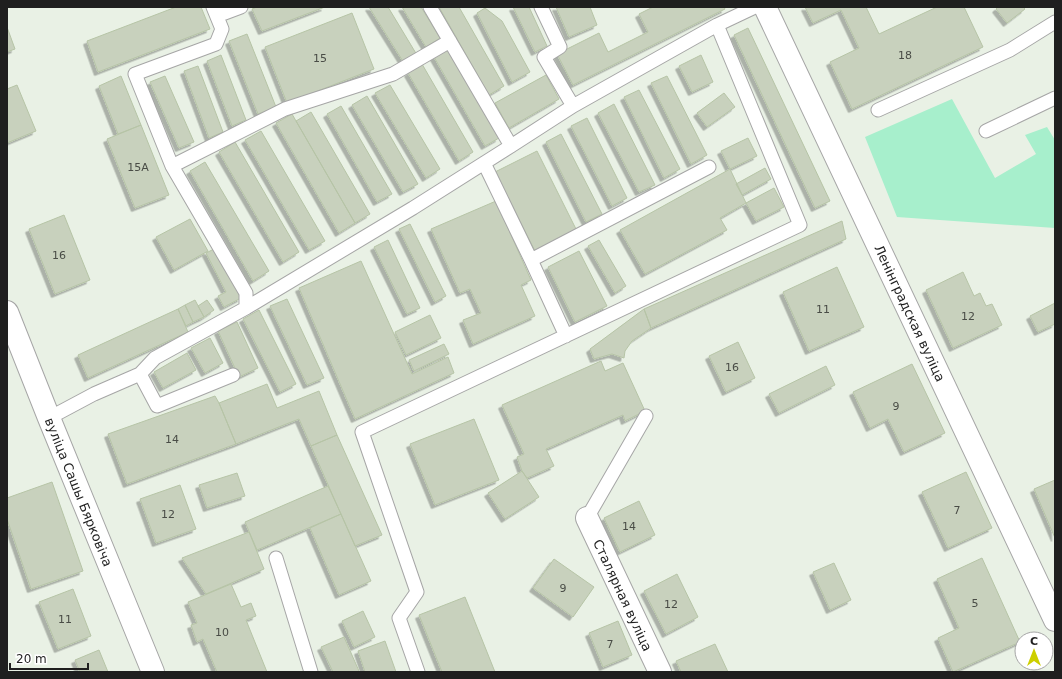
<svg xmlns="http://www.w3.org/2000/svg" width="1062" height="679" font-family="'DejaVu Sans',sans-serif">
	<defs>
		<filter id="shadow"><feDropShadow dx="-3.5" dy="3.5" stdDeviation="0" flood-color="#0004"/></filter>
	</defs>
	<rect width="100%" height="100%" fill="#e9f1e5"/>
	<path fill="#a7efcc" d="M952 99 995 178 1036 154 1025 135 1047 127 1055 140V228L897 217 865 137Z"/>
	<path fill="#c8d1bd" stroke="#b6c4a6" filter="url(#shadow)" d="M176 7H201L210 29 98 72 87 41Z
		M257 7H325L262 31 252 9Z
		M369 7H388L417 55 404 63Z
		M402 7H421L440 38 426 47Z
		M439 7H459L504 86 489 95Z
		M513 7H529L547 46 535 52Z
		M556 7H590L597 25 569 37Z
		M653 7H724L725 9 573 85 557 54 599 33 608 52 648 32 639 14Z
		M805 7H866L879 34 937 7H964L983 47 852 109 830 62 859 48 841 10 813 23Z
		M998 7H1023L1025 9 1007 23 996 9Z
		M485 8 502 21 530 72 512 82 477 13Z
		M352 13 374 69 287 103 265 47Z
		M7 27 15 49 7 52Z
		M748 28 830 201 815 208 734 35Z
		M247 34 276 107 258 114 229 41Z
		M448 49 499 138 485 146 434 57Z
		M221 55 246 120 232 126 207 61Z
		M701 55 713 82 692 92 679 66Z
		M422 64 473 152 459 161 408 73Z
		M198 66 223 132 209 138 184 71Z
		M546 75 559 99 509 128 495 103Z
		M121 76 141 125 118 134 99 86Z
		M165 76 194 142 179 148 150 82Z
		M667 76 707 155 691 164 651 83Z
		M17 85 36 131 7 143V89Z
		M390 85 440 169 426 178 375 93Z
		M639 90 680 169 664 178 624 97Z
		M724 93 735 107 707 127 697 113Z
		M367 96 418 184 403 192 352 105Z
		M614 104 655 185 639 192 598 113Z
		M341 106 392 194 377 202 327 114Z
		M311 112 370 214 355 223 296 121Z
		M292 114 355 223 339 233 276 123Z
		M587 118 627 198 612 206 571 126Z
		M141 125 169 195 135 208 107 139Z
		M261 131 325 241 309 250 245 140Z
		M561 134 602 214 586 222 546 142Z
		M748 138 757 156 730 169 721 151Z
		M235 142 299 252 283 262 219 152Z
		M537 151 577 231 535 251 495 172Z
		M205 162 269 271 253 281 190 171Z
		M765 168 771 179 742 195 736 184Z
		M730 169 746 203 720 218 727 230 645 274 620 230Z
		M774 188 784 207 756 221 746 203Z
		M496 201 531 280 521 285 535 316 473 344 463 320 481 313 470 289 460 293 431 229Z
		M64 215 90 280 55 294 29 229Z
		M190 219 208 251 174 270 156 237Z
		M842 221 846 239 651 328 644 309Z
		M410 224 446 296 435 302 399 229Z
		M388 240 420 308 407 314 374 247Z
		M599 240 626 286 615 293 588 246Z
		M216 248 241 298 224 307 218 296 226 292 206 253Z
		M579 251 607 306 575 322 548 267Z
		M361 261 412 374 448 357 454 373 355 419 299 288Z
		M837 267 864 327 809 351 783 292Z
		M963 272 974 296 980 293 986 306 992 304 1002 325 953 348 926 290Z
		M287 299 324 378 307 385 270 306Z
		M195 300 204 317 193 322 185 305Z
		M207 300 214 310 204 317 198 306Z
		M1055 303V324L1038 332 1030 316Z
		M185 305 193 322 186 326 178 309Z
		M178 309 188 332 88 378 78 355Z
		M644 309 651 328 632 341 625 351 624 358 612 354 594 359 590 349Z
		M259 310 296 384 280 392 243 319Z
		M430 315 441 338 406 355 395 332Z
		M237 322 258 368 239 377 218 331Z
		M210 338 223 363 205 373 191 348Z
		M738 342 755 378 726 392 709 356Z
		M444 344 449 354 414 371 409 360Z
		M187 353 196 370 163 388 154 372Z
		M601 361 605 371 623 363 645 411 625 421 623 415 546 449 554 466 527 478 522 471 517 457 524 454 502 405Z
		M912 364 945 433 904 452 888 419 870 428 853 392Z
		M826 366 835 385 779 413 769 394Z
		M267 384 277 408 319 391 337 435 311 446 299 419 236 444 219 403Z
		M215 396 219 403 236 444 127 484 108 434Z
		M474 419 499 480 435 505 410 444Z
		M337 435 382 535 355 546 311 446Z
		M522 471 539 497 505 519 488 493Z
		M966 472 992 528 948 548 922 492Z
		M237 473 245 496 207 508 199 485Z
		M1055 480V538L1034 489Z
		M52 482 83 571 31 589 7 519V498Z
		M180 485 196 529 156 543 140 499Z
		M328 486 341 514 257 550 245 522Z
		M639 501 655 535 620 552 604 518Z
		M341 514 371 581 339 595 310 528Z
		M249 532 264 569 206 594 182 558Z
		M982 558 1020 642 953 672 938 638 959 628 937 579Z
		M554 559 594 587 573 617 533 588Z
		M834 563 851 600 830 610 813 572Z
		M677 574 698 617 666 634 644 591Z
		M231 584 241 607 251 603 256 616 246 620 267 672H217L203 639 197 642 191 625 197 623 188 602Z
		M73 589 91 636 58 649 39 602Z
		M465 597 495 672H442L419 615Z
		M363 611 375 637 354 647 342 621Z
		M618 621 632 655 603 667 589 633Z
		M344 637 359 671 356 672H333L321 647Z
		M385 641 396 672H365L358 651Z
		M715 644 728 672H681L676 661Z
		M99 650 108 672H80L75 660Z"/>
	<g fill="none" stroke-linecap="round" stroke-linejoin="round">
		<defs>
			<path id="lane" d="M430 7 511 146
				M541 7 560 47 544 57 573 106
				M217 16 241 7
				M878 110 1010 50 1055 22
				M986 131 1055 98
				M484 163 531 260 566 336
				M172 166 285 109 393 74 450 41
				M531 260 709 167
				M246 308 413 208 511 146 573 106 717 25
				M140 374 155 358 246 308V293L172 166 135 74 216 44 222 29 213 7
				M49 418 94 394 140 374 157 406 233 375
				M587 518 646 416
				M276 558 311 672
				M418 672 399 618 417 592 362 432 800 225 717 25 755 7"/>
			<path id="street" d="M765 7 1055 620
				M7 312 49 418 153 672
				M587 518 660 672"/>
		</defs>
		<use href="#lane" stroke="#a6a6a6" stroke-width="15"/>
		<use href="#street" stroke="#a6a6a6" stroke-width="24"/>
		<use href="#lane" stroke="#fff" stroke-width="13"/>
		<use href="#street" stroke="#fff" stroke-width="22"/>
	</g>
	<g text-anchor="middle" stroke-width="4" stroke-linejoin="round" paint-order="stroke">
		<g font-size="11" fill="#494c46">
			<text x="905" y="59">18</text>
			<text x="320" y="62">15</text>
			<text x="138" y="171">15А</text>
			<text x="59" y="259">16</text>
			<text x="823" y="313">11</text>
			<text x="968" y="320">12</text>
			<text x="732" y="371">16</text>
			<text x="896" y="410">9</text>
			<text x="172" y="443">14</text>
			<text x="957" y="514">7</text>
			<text x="168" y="518">12</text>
			<text x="629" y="530">14</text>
			<text x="563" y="592">9</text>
			<text x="975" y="607">5</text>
			<text x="671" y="608">12</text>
			<text x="65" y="623">11</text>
			<text x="222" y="636">10</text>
			<text x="610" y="648">7</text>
		</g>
		<g font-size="13" fill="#1f1f1f" stroke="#fff">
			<text transform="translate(910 313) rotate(65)" y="5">Ленінградская вуліца</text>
			<text transform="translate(79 492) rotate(68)" y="5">вуліца Сашы Бярковіча</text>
			<text transform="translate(623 595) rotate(65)" y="5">Сталярная вуліца</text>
		</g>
	</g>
	<rect width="1062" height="679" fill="none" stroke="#1f1f1f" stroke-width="16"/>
	<g transform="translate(1034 651)"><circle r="19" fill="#ffffff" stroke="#a5a5a5"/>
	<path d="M0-3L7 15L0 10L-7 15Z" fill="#cdcf00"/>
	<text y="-6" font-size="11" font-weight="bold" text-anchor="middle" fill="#1f1f1f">С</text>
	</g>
	<path d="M10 663v6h78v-6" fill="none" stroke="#1f1f1f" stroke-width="2"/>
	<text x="16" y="663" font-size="12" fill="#1f1f1f" stroke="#ffffff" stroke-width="3" paint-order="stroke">20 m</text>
</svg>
